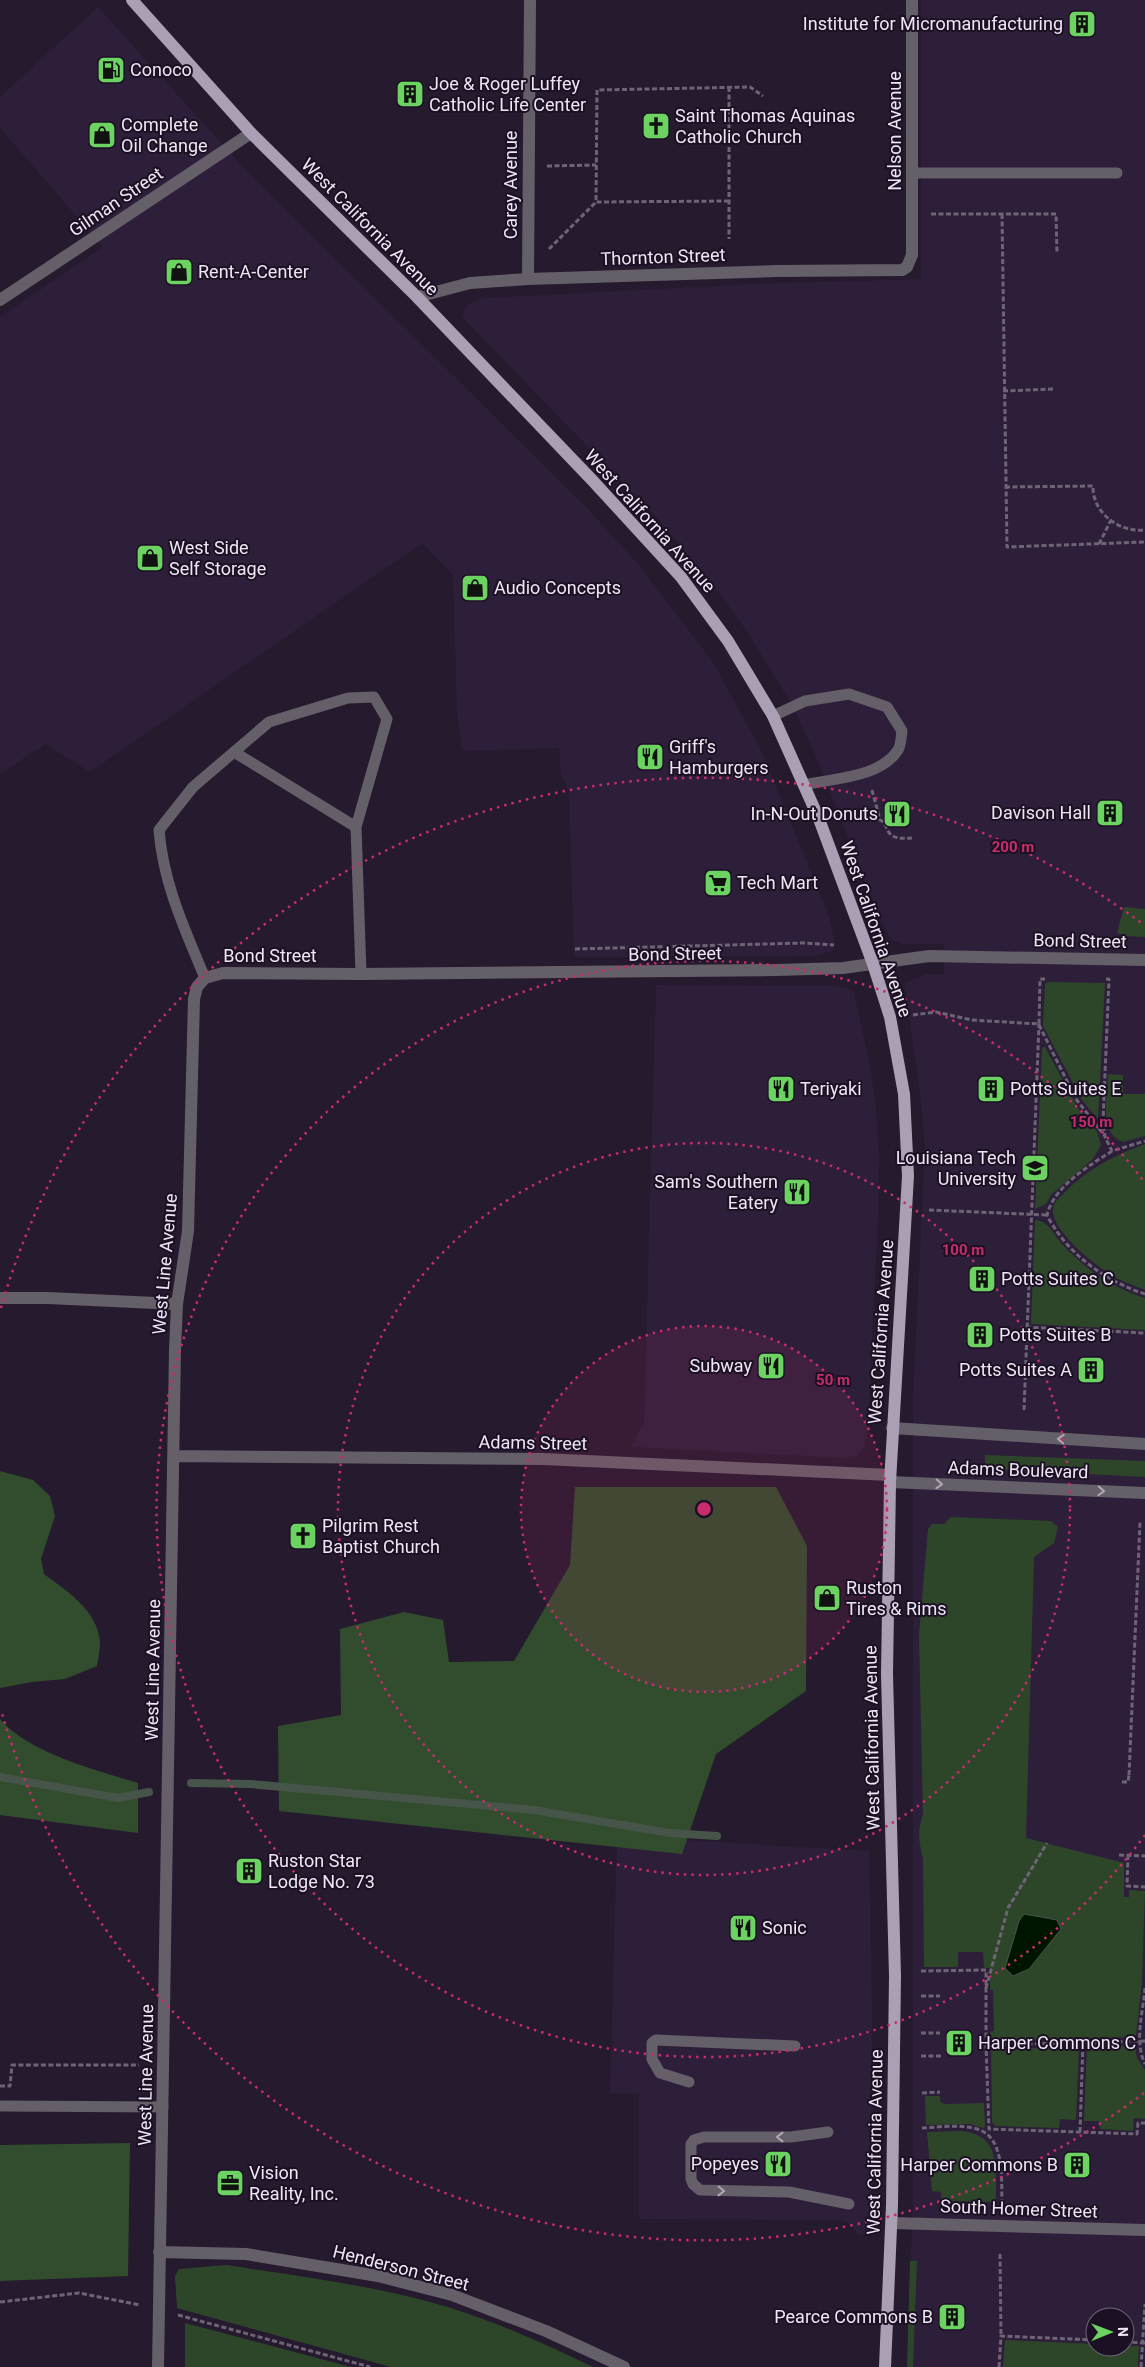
<svg xmlns="http://www.w3.org/2000/svg" width="1145" height="2367" font-family="Roboto,sans-serif">
	<rect width="100%" height="100%" fill="#251a2e"/>
	<path fill="#2d1f39" fill-rule="evenodd" d="M921 0H1145V2367H907L913 2197V1399L925 1148 921 1098 904 983 927 974H944V944H901L891 938 884 927 814 752 789 700 748 633 718 591 658 519 462 317 468 304 483 298 753 284 921 279ZM1095 2317H1125V2347H1095Z
		M98 7 243 167 588 509 639 565 713 662 761 750 829 916 835 942 832 951 817 956 574 957 569 791 561 774 559 748 462 751 457 713 453 575 422 543 90 772 45 744 0 774V317L103 247 0 128V97Z
		M656 985 836 986 851 989 854 992 869 1061 875 1099 879 1157 878 1217 868 1426 865 1446 858 1456 842 1458 631 1447 644 1420Z
		M617 1836 869 1851 872 2012 871 2235H858L851 2224 842 2220 639 2219V2094L610 2093Z"/>
	<path fill="#2d462a" d="M1124 907 1145 909V937L1126 936 1117 933Z
		M1048 982 1105 983 1098 1120 1082 1100 1043 1026 1045 984Z
		M1045 1047 1078 1108 1097 1132 1101 1145 1093 1159 1051 1195 1046 1204 1035 1209 1042 1048Z
		M1108 1074 1123 1075V1094H1145V1136L1123 1142C1098 1133 1108 1096 1108 1074Z
		M1145 1144V1290C1132 1285 1118 1280 1107 1272 1091 1262 1051 1230 1053 1209 1054 1201 1061 1196 1066 1191 1089 1168 1115 1155 1145 1144Z
		M1035 1220C1048 1220 1054 1235 1062 1244 1085 1269 1113 1288 1145 1298V1330L1031 1324Z
		M985 1455 1145 1461V1477L985 1469Z
		M951 1517 1051 1521 1058 1527 1054 1543 1034 1557 1026 1838 1124 1863V1897H1129V1890L1145 1891 1142 1981 1136 2037 991 2041 990 2032 994 2031 993 1990H990V1968H984L983 1952H958V1967H924L923 1859C919 1843 917 1830 923 1815L919 1634 928 1529 932 1524H944Z
		M1135 2045 1137 2058 1145 2070V2119L1134 2118 1133 2131 1100 2129 1099 2121H1084L1087 2046Z
		M1079 2047 1076 2120 1060 2119 1059 2128 995 2126 992 2122 991 2049Z
		M925 2096H940V2101L944 2104 984 2103 985 2127 983 2128 970 2124 926 2125Z
		M961 2131C1003 2135 995 2170 996 2202L941 2201V2192L932 2191 927 2132Z
		M910 2261H917L913 2367H907Z
		M227 2265C295 2276 364 2284 430 2302 486 2317 541 2342 593 2367H391L177 2308 175 2276 179 2269Z
		M185 2323 351 2367H185Z
		M1005 2340 1095 2344V2347L1139 2346 1138 2367H1003Z"/>
	<path fill="#314d2e" d="M0 1471 33 1480 50 1496 55 1516 41 1559 44 1574C67 1591 98 1611 100 1642 100 1650 98 1659 97 1666L65 1679 32 1682 0 1688Z
		M575 1487H776L807 1546 806 1691 716 1754 682 1854 279 1811 278 1726 341 1715 340 1629 404 1612 443 1620 449 1662 514 1661 570 1565Z
		M0 1719C29 1753 95 1770 138 1783V1833L0 1815Z
		M130 2143 128 2276 0 2281V2145Z"/>
	<path fill="#001500" stroke="#475449" d="M1024 1914 1057 1920 1061 1929 1029 1969 1013 1976 1005 1968 1019 1921Z"/>
	<g fill="none" stroke-linecap="round" stroke-linejoin="round">
		<path stroke="#475449" stroke-width="8" d="M0 1777 118 1798 149 1792
			M191 1783 250 1784 534 1810 670 1833 717 1836"/>
		<path stroke="#6e6476" stroke-width="3" stroke-dasharray="5 2.5" stroke-linecap="butt" d="M729 87V239
			M547 166 596 165
			M729 201 596 202 597 90 750 87 763 96
			M931 214H1056L1057 253
			M1002 214 1007 547 1145 542
			M549 249 596 202
			M1003 391 1054 389
			M1005 487 1093 486C1092 512 1119 533 1145 530
			M1099 544 1111 520
			M872 790 880 820 885 823C889 839 897 839 912 838
			M575 949 804 943 834 945
			M1106 979H1109L1103 1121 1105 1137 1112 1151 1145 1141
			M913 1015 936 1012 972 1020 1039 1024 1040 979H1045
			M1039 1025 1076 1099 1104 1135
			M1112 1151C1089 1166 1054 1186 1047 1215 1066 1253 1105 1281 1145 1294
			M929 1210 1047 1215
			M1026 1327 1145 1333
			M1024 1410 1039 1024
			M1129 1775 1140 1522
			M1122 1782H1128L1129 1775
			M1119 1855 1145 1856
			M1128 1855 1127 1886 1145 1887
			M921 1971 986 1970V2045
			M986 1988 1008 1908 1047 1843
			M1145 1988C1143 2013 1134 2041 1145 2064
			M921 1996H940
			M921 2033H940
			M1145 2041 986 2045 989 2129 1137 2134 1138 2123H1145
			M921 2056H941
			M0 2086H10L12 2065H139
			M922 2093 940 2092
			M922 2128C940 2127 960 2124 977 2129 1006 2137 1001 2182 1002 2205
			M1080 2132 1083 2042
			M1000 2254 1001 2336
			M0 2302 79 2293 140 2305
			M178 2315 370 2367
			M1125 2342 1145 2343
			M999 2367 1001 2336 1095 2340
			M1141 2367 1145 2304"/>
		<path stroke="#655f69" stroke-width="11" d="M912 173H1117
			M773 716 805 701 849 694 887 707 902 731C901 737 901 746 898 750 880 778 834 778 804 785
			M234 752 356 827
			M205 978C185 930 163 883 159 830L193 787 269 722 348 698 374 697 387 719 356 827 361 974
			M689 2082 660 2073 652 2059V2043L656 2040 795 2046
			M0 2106 163 2107
			M828 2132 791 2137H704L694 2140 691 2144V2179L693 2184 700 2190 789 2192 849 2204"/>
		<path stroke="#655f69" stroke-width="12" d="M528 279 530 0
			M417 297 470 283 528 279 777 271 902 270 907 267 912 255V0
			M0 300 251 133
			M0 1298H48L177 1304
			M892 1428 1145 1444
			M174 1456 543 1459 890 1475
			M890 1482 1145 1493
			M892 2223 1145 2230
			M159 2252 246 2254 378 2276 452 2295 546 2331 624 2367
			M158 2367 175 1350 177 1304 188 1231 194 999 197 987 205 978 223 973 361 974 777 970 843 968 929 956 1145 960"/>
		<path stroke="#ab9fb5" stroke-width="12" d="M132 0 251 133 417 297 593 481 681 577 728 641 773 716 819 819 873 964 890 1017 904 1094 908 1176 890 1482 887 1674 895 1976 892 2205 885 2367"/>
	</g>
	<defs><path id="oneway-chevron" d="M-2-3.5L2.5 0L-2 3.5" fill="none" stroke-width="1.6" stroke-linecap="round" stroke-linejoin="round" transform="scale(1.25)"/></defs>
	<g stroke="#b0a9b5">
		<use href="#oneway-chevron" transform="translate(1061 1439) rotate(-176)"/>
		<use href="#oneway-chevron" transform="translate(939 1484) rotate(3)"/>
		<use href="#oneway-chevron" transform="translate(1101 1491) rotate(3)"/>
		<use href="#oneway-chevron" transform="translate(780 2137) rotate(180)"/>
		<use href="#oneway-chevron" transform="translate(721 2191) rotate(1)"/>
	</g>
	<circle cx="704" cy="1509" r="183" fill="#c62d6a" fill-opacity=".12"/>
	<g fill="none" stroke="#c62d6a" stroke-width="2.5" stroke-dasharray="2.5 5">
		<circle cx="704" cy="1509" r="183"/>
		<circle cx="704" cy="1509" r="366"/>
		<path d="M1145 1835A548 548 0 1 1 1145 1183"/>
		<path d="M1144 2093A731 731 0 0 1 1 1710M1 1308A731 731 0 0 1 1144 925"/>
	</g>
	<defs>
		<symbol id="building-square" viewBox="-11 -11 22 22"><rect x="-9" y="-9" width="18" height="18" rx="4" fill="#6cd362" stroke="#1c1124"/><path d="M-4-6H4V6H1V3H-1V6H-4ZM-2.5-4.3h1.7v1.8h-1.7ZM.8-4.3h1.7v1.8H.8ZM-2.5-1h1.7V.8h-1.7ZM.8-1h1.7V.8H.8Z" fill="#111"/></symbol>
		<symbol id="fuel-square" viewBox="-11 -11 22 22"><rect x="-9" y="-9" width="18" height="18" rx="4" fill="#6cd362" stroke="#1c1124"/><path d="M-5.5-6h7V0h2V4h1.3V-2.5L3-4.5l.8-.8L6-3V5H2.5V1h-1V6h-7ZM-4.2-4.7v3.2H.2V-4.7Z" fill="#111"/></symbol>
		<symbol id="church-square" viewBox="-11 -11 22 22"><rect x="-9" y="-9" width="18" height="18" rx="4" fill="#6cd362" stroke="#1c1124"/><path d="M-1.2-6h2.4v3.5h3.3v2.4h-3.3V6h-2.4V-.1h-3.3v-2.4h3.3Z" fill="#111"/></symbol>
		<symbol id="shop-square" viewBox="-11 -11 22 22"><rect x="-9" y="-9" width="18" height="18" rx="4" fill="#6cd362" stroke="#1c1124"/><path d="M-5-2.5h2.3a2.7 3.5 0 0 1 5.4 0H5L5.5 6h-11ZM-1.5-2.5h3a1.5 2.3 0 0 0-3 0Z" fill="#111"/></symbol>
		<symbol id="restaurant-square" viewBox="-11 -11 22 22"><rect x="-9" y="-9" width="18" height="18" rx="4" fill="#6cd362" stroke="#1c1124"/><path d="M-5-6h1v4h1v-4h1v4h1v-4h1v5L-1.5 .5V6h-2V.5L-5-1ZM5-6V6H3V1.5H1.5Q1.5-4 5-6Z" fill="#111"/></symbol>
		<symbol id="supermarket-square" viewBox="-11 -11 22 22"><rect x="-9" y="-9" width="18" height="18" rx="4" fill="#6cd362" stroke="#1c1124"/><path d="M-6-5.5h2.5l.6 2H6L4.5 2H-2.5L-4.4-4H-6ZM-1.5 3.2a1.3 1.3 0 1 0 .1 0ZM3 3.2a1.3 1.3 0 1 0 .1 0Z" fill="#111"/></symbol>
		<symbol id="university-square" viewBox="-11 -11 22 22"><rect x="-9" y="-9" width="18" height="18" rx="4" fill="#6cd362" stroke="#1c1124"/><path d="M0-5L7-2L0 1L-7-2ZM-4 1L0 2.5L4 1V4Q0 6-4 4Z" fill="#111"/></symbol>
		<symbol id="office-square" viewBox="-11 -11 22 22"><rect x="-9" y="-9" width="18" height="18" rx="4" fill="#6cd362" stroke="#1c1124"/><path d="M-6-3h4V-5.5h4V-3h4V5H-6ZM-1-4.5V-3h2v-1.5ZM-6 0V1H6V0Z" fill="#111"/></symbol>
	</defs>
	<g fill-rule="evenodd">
		<use href="#building-square" x="1066" y="8" width="32" height="32"/>
		<use href="#fuel-square" x="95" y="54" width="32" height="32"/>
		<use href="#building-square" x="394" y="78" width="32" height="32"/>
		<use href="#church-square" x="640" y="110" width="32" height="32"/>
		<use href="#shop-square" x="86" y="119" width="32" height="32"/>
		<use href="#shop-square" x="163" y="256" width="32" height="32"/>
		<use href="#shop-square" x="134" y="542" width="32" height="32"/>
		<use href="#shop-square" x="459" y="572" width="32" height="32"/>
		<use href="#restaurant-square" x="634" y="741" width="32" height="32"/>
		<use href="#building-square" x="1094" y="797" width="32" height="32"/>
		<use href="#restaurant-square" x="881" y="798" width="32" height="32"/>
		<use href="#supermarket-square" x="702" y="867" width="32" height="32"/>
		<use href="#restaurant-square" x="765" y="1073" width="32" height="32"/>
		<use href="#building-square" x="975" y="1073" width="32" height="32"/>
		<use href="#university-square" x="1019" y="1152" width="32" height="32"/>
		<use href="#restaurant-square" x="781" y="1176" width="32" height="32"/>
		<use href="#building-square" x="966" y="1263" width="32" height="32"/>
		<use href="#building-square" x="964" y="1319" width="32" height="32"/>
		<use href="#restaurant-square" x="755" y="1350" width="32" height="32"/>
		<use href="#building-square" x="1075" y="1354" width="32" height="32"/>
		<use href="#church-square" x="287" y="1520" width="32" height="32"/>
		<use href="#shop-square" x="811" y="1582" width="32" height="32"/>
		<use href="#building-square" x="233" y="1855" width="32" height="32"/>
		<use href="#restaurant-square" x="727" y="1912" width="32" height="32"/>
		<use href="#building-square" x="943" y="2027" width="32" height="32"/>
		<use href="#restaurant-square" x="762" y="2148" width="32" height="32"/>
		<use href="#building-square" x="1061" y="2149" width="32" height="32"/>
		<use href="#office-square" x="214" y="2167" width="32" height="32"/>
		<use href="#building-square" x="936" y="2301" width="32" height="32"/>
	</g>
	<g text-anchor="middle" stroke-width="4" stroke-linejoin="round" paint-order="stroke">
		<g font-size="18" fill="#eee6f4" stroke="#1c1124" text-anchor="start">
			<text x="1063" y="30" text-anchor="end">Institute for Micromanufacturing</text>
			<text x="130" y="76">Conoco</text>
			<text x="429" y="90">Joe &amp; Roger Luffey<tspan x="429" dy="21">Catholic Life Center</tspan></text>
			<text x="675" y="122">Saint Thomas Aquinas<tspan x="675" dy="21">Catholic Church</tspan></text>
			<text x="121" y="131">Complete<tspan x="121" dy="21">Oil Change</tspan></text>
			<text x="198" y="278">Rent-A-Center</text>
			<text x="169" y="554">West Side<tspan x="169" dy="21">Self Storage</tspan></text>
			<text x="494" y="594">Audio Concepts</text>
			<text x="669" y="753">Griff's<tspan x="669" dy="21">Hamburgers</tspan></text>
			<text x="1091" y="819" text-anchor="end">Davison Hall</text>
			<text x="878" y="820" text-anchor="end">In-N-Out Donuts</text>
			<text x="737" y="889">Tech Mart</text>
			<text x="800" y="1095">Teriyaki</text>
			<text x="1010" y="1095">Potts Suites E</text>
			<text x="1016" y="1164" text-anchor="end">Louisiana Tech<tspan x="1016" dy="21">University</tspan></text>
			<text x="778" y="1188" text-anchor="end">Sam's Southern<tspan x="778" dy="21">Eatery</tspan></text>
			<text x="1001" y="1285">Potts Suites C</text>
			<text x="999" y="1341">Potts Suites B</text>
			<text x="752" y="1372" text-anchor="end">Subway</text>
			<text x="1072" y="1376" text-anchor="end">Potts Suites A</text>
			<text x="322" y="1532">Pilgrim Rest<tspan x="322" dy="21">Baptist Church</tspan></text>
			<text x="846" y="1594">Ruston<tspan x="846" dy="21">Tires &amp; Rims</tspan></text>
			<text x="268" y="1867">Ruston Star<tspan x="268" dy="21">Lodge No. 73</tspan></text>
			<text x="762" y="1934">Sonic</text>
			<text x="978" y="2049">Harper Commons C</text>
			<text x="759" y="2170" text-anchor="end">Popeyes</text>
			<text x="1058" y="2171" text-anchor="end">Harper Commons B</text>
			<text x="249" y="2179">Vision<tspan x="249" dy="21">Reality, Inc.</tspan></text>
			<text x="933" y="2323" text-anchor="end">Pearce Commons B</text>
		</g>
		<g font-size="18" fill="#eee6f4" stroke="#1c1124">
			<text transform="translate(895 131) rotate(-90)" y="6">Nelson Avenue</text>
			<text transform="translate(511 185) rotate(-90)" y="6">Carey Avenue</text>
			<text transform="translate(116 202) rotate(-34)" y="6">Gilman Street</text>
			<text transform="translate(370 227) rotate(45)" y="6">West California Avenue</text>
			<text transform="translate(663 257) rotate(-2)" y="6">Thornton Street</text>
			<text transform="translate(650 521) rotate(48)" y="6">West California Avenue</text>
			<text transform="translate(876 929) rotate(71)" y="6">West California Avenue</text>
			<text transform="translate(1080 941) rotate(1)" y="6">Bond Street</text>
			<text transform="translate(675 954) rotate(-1)" y="6">Bond Street</text>
			<text x="270" y="962">Bond Street</text>
			<text transform="translate(165 1264) rotate(-85)" y="6">West Line Avenue</text>
			<text transform="translate(881 1332) rotate(-86)" y="6">West California Avenue</text>
			<text transform="translate(533 1443) rotate(1)" y="6">Adams Street</text>
			<text transform="translate(1018 1470) rotate(2)" y="6">Adams Boulevard</text>
			<text transform="translate(153 1670) rotate(-89)" y="6">West Line Avenue</text>
			<text transform="translate(872 1738) rotate(-91)" y="6">West California Avenue</text>
			<text transform="translate(146 2075) rotate(-89)" y="6">West Line Avenue</text>
			<text transform="translate(875 2142) rotate(-89)" y="6">West California Avenue</text>
			<text transform="translate(1019 2209) rotate(2)" y="6">South Homer Street</text>
			<text transform="translate(401 2268) rotate(14)" y="6">Henderson Street</text>
		</g>
	</g>
	<circle cx="704" cy="1509" r="8" fill="#c62d6a" stroke="#1c1124" stroke-width="2.5"/>
	<g font-size="15" text-anchor="middle" font-weight="bold" fill="#c62d6a" stroke="#1c1124" stroke-width="4" stroke-linejoin="round" paint-order="stroke">
		<text x="1013" y="852">200 m</text>
		<text x="1091" y="1127">150 m</text>
		<text x="963" y="1255">100 m</text>
		<text x="833" y="1385">50 m</text>
	</g>
	<g transform="translate(1110 2332) rotate(89)"><circle r="24" fill="#1c1124" stroke="#706677"/>
	<path d="M0-4L9 19L0 12L-9 19Z" fill="#6cd362"/>
	<text y="-8" font-size="14" font-weight="bold" text-anchor="middle" fill="#eee6f4">N</text>
	</g>
</svg>
